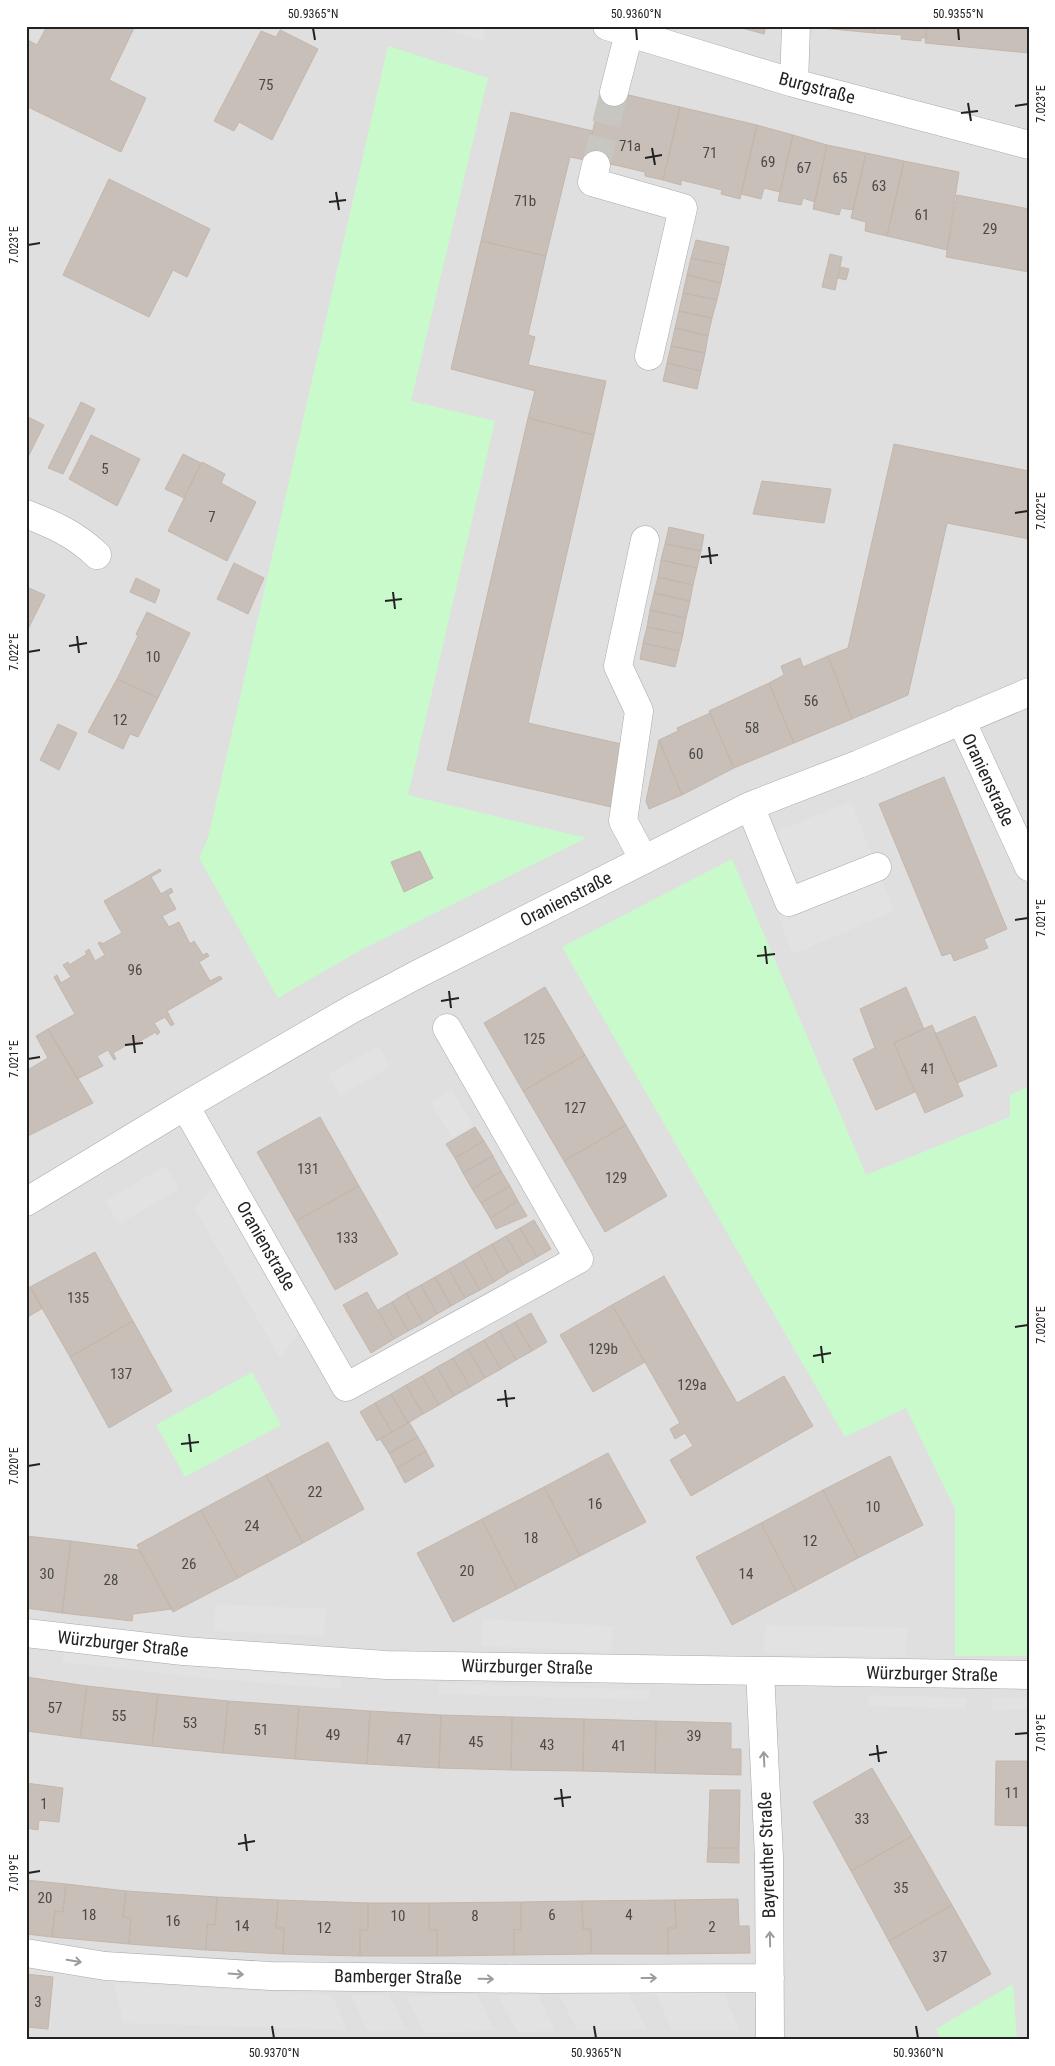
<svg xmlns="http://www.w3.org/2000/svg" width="1055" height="2066" font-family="'Roboto Condensed',sans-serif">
	<rect width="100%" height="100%" fill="#f2efe9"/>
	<path fill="#e0dfdf" d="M26 26H1029V2040H26Z"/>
	<path fill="#c8facc" d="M388 46 488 78 411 401 495 421 408 795 586 838 359 951 278 998 199 858 208 838Z
		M732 859 866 1175 1010 1117V1095L1029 1086V1656H955V1509L906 1408 845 1437 562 947Z
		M252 1372 281 1425 185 1477 156 1425Z
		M1013 1984 1017 2040H942L936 2029Z"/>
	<path fill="#e2e2e2" d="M437 26H487L483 41Z
		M851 801 894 911 793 954 750 843Z
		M379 1046 390 1067 340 1095 328 1074Z
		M452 1090 473 1125 452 1138 431 1102Z
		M165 1166 179 1189 119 1224 105 1201Z
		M214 1187 300 1332 280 1358 195 1209Z
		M215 1604 326 1609 324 1636 214 1631Z
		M482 1619 613 1626 611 1652 481 1646Z
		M765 1625 907 1628 906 1657 764 1654Z
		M64 1652 142 1662 342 1679 341 1689 214 1679 62 1662Z
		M439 1683 649 1690V1700L439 1694Z
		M869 1695 966 1698V1709L868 1706Z
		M991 1698H1029V1709L992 1710Z
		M114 1983 332 1995 347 2030 124 2023Z
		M655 1992H723L740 2030H672Z
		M628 1993 647 2029 578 2031 559 1994Z
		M477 1994 494 2030 425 2033 406 1996Z
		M538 1994 555 2031 518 2032 498 1996Z
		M351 1995H389L406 2030 368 2031Z"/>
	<path fill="#c7bfb8" stroke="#c4b6ab" d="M47 26H135L109 80 146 98 121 152 26 106V68L28 63 26 62V39L37 45Z
		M735 26H766L764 34Z
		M801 26H875L874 33Z
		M875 26H927L926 38H921V41L901 39 902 35 874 33Z
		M927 26H1029V53L925 43Z
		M280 30 318 49 272 140 239 122 234 131 214 121 261 31 276 37Z
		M603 89 680 107 663 180 645 176V172L606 163 585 162Z
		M680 107 757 125 740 199 721 194 722 190 681 180V185L663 180Z
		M511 112 593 131 585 160 570 157 546 256 481 241Z
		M757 125 793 135 780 192 764 188 761 199 741 194Z
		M793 135 827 145 815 202 803 198 801 205 778 201Z
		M827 145 866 153 853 210 841 208 839 215 813 209Z
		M866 153 904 161 887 236 865 231 866 222 851 218Z
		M904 161 959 172 947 250 887 236Z
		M109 179 210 229 187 277 173 270 149 317 63 275Z
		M957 195 1029 209V272L946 257Z
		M696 240 729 247 725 265 691 258Z
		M481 241 546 256 528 335 535 337 528 365 606 381 594 435 528 418 535 391 451 369Z
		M830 254 842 257 835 290 822 287Z
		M691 258 725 265 721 283 687 275Z
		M841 267 849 269 846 280 838 278Z
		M687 275 721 283 717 300 683 293Z
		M683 293 717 300 712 318 679 311Z
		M679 311 712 318 708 336 675 328Z
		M675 328 708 336 705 353 671 346Z
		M671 346 705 353 701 371 667 363Z
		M667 363 701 371 697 389 663 381Z
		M81 402 95 409 63 474 48 468Z
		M26 416 44 425 26 461Z
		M528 418 594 435 528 723 626 745 611 807 447 770Z
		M91 435 140 459 117 506 69 479Z
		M894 444 1029 471V539L947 523 908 695 852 719 828 656 848 648Z
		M183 454 201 463 184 498 165 489Z
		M202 462 225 474 221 483 256 502 227 561 168 531Z
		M762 481 831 489 824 523 753 514Z
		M669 527 704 535 701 551 665 544Z
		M665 544 701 551 697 568 661 560Z
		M661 560 697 568 693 585 658 577Z
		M234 563 264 578 248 614 217 599Z
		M658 577 693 585 690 601 654 593Z
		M136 578 160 590 155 603 130 592Z
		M29 588 45 595 28 629 26 594Z
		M654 593 690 601 686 618 650 610Z
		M650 610 686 618 683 634 647 627Z
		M147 612 190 633 158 698 117 679 138 636 136 634Z
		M647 627 683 634 679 651 643 643Z
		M643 643 679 651 675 667 640 659Z
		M828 656 852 719 794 743 769 683 784 675 781 666 800 658 803 667Z
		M117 679 158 698 138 737 130 734 123 749 88 732Z
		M769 683 794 743 734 768 709 711Z
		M710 713 734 768 682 795 659 740 678 731 677 728Z
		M58 724 77 733 59 770 40 760Z
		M659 740 682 795 649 809 646 801Z
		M944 777 1007 929 984 939 988 948 954 961 951 953 942 956 879 804Z
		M420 851 433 878 404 892 391 862Z
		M160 869 161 871 151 877 161 894 171 888 173 892 168 895 176 909 162 916 169 927 179 922 190 944 194 941 203 955 207 953 209 956 199 962 210 981 220 976 222 979 167 1011 174 1024 171 1026 165 1017 154 1023 160 1032 157 1035 156 1032 135 1044 134 1041 113 1053 116 1059 114 1060 108 1050 97 1056 103 1066 77 1079 48 1029 75 1014 54 977 57 975 61 983 71 977 63 965 68 962 69 965 87 954 85 952 89 949 95 961 105 955 98 943 101 942 102 944 122 933 104 901Z
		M545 987 585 1055 523 1091 484 1023Z
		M906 987 924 1029 894 1043 915 1092 876 1110 853 1059 875 1048 860 1009Z
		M975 1016 997 1066 957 1083 935 1034Z
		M932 1025 963 1096 925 1113 894 1043Z
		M48 1029 93 1103 26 1137V1071L48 1058 36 1036Z
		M585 1055 626 1125 564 1161 523 1091Z
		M320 1117 359 1186 296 1221 257 1152Z
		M626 1125 667 1196 605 1232 564 1161Z
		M475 1127 484 1141 455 1158 446 1144Z
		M484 1141 493 1156 463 1173 455 1158Z
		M493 1156 501 1171 472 1189 463 1173Z
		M501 1171 510 1186 481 1203 472 1189Z
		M359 1186 398 1254 335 1290 296 1221Z
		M510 1186 518 1201 490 1218 481 1203Z
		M518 1201 527 1216 496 1229 490 1218Z
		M534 1220 551 1249 537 1257 520 1228Z
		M520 1228 537 1257 523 1265 506 1236Z
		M506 1236 523 1265 508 1273 492 1244Z
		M492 1244 508 1273 494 1282 478 1252Z
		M95 1252 133 1321 70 1357 30 1287Z
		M478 1252 494 1282 480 1290 463 1261Z
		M463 1261 480 1290 465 1298 449 1269Z
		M449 1269 465 1298 451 1306 435 1277Z
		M664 1276 737 1403 784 1376 813 1426 691 1496 670 1460 693 1446 685 1433 675 1439 670 1429 680 1423 612 1305Z
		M435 1277 451 1306 437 1314 421 1285Z
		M421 1285 437 1314 423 1323 406 1293Z
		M30 1287 43 1308 26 1318V1290Z
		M367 1292 394 1339 371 1353 343 1305Z
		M406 1293 423 1323 408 1331 392 1302Z
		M392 1302 408 1331 394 1339 378 1310Z
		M612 1305 645 1362 593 1392 560 1335Z
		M531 1313 547 1342 532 1351 515 1322Z
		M133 1321 172 1391 109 1428 70 1357Z
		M515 1322 532 1351 516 1360 499 1331Z
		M499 1331 516 1360 501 1369 484 1340Z
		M484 1340 501 1369 485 1378 468 1349Z
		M468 1349 485 1378 470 1387 453 1358Z
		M453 1358 470 1387 454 1396 437 1367Z
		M437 1367 454 1396 439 1405 422 1376Z
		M422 1376 439 1405 423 1414 406 1385Z
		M406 1385 423 1414 408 1423 391 1394Z
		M391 1394 408 1423 392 1432 375 1403Z
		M375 1403 392 1432 377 1441 360 1412Z
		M409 1422 418 1437 389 1453 380 1439Z
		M418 1437 426 1451 397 1468 389 1453Z
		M328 1442 364 1509 303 1543 266 1475Z
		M426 1451 434 1466 405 1483 397 1468Z
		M608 1453 646 1522 580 1556 544 1487Z
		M890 1456 923 1525 858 1558 823 1490Z
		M266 1475 303 1543 238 1578 201 1510Z
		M544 1487 580 1556 517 1589 482 1519Z
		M823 1490 858 1558 796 1591 761 1523Z
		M201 1510 238 1578 173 1612 137 1545Z
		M482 1519 517 1589 453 1622 417 1553Z
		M761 1523 796 1591 732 1625 696 1557Z
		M26 1536 71 1541 62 1613 26 1608Z
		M71 1541 139 1550 172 1609 133 1614 132 1621 62 1613Z
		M26 1677 87 1686 80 1738 26 1731Z
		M87 1686 158 1694 152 1746 80 1738Z
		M158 1694 228 1701 223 1753 152 1746Z
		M228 1701 299 1706 295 1759 223 1753Z
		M299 1706 370 1711 367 1764 295 1759Z
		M370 1711 441 1715 439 1768 367 1764Z
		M441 1715 512 1717 511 1770 439 1768Z
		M512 1717 584 1719 583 1771 511 1770Z
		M584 1719 656 1721 655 1773 583 1771Z
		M656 1721 731 1723V1749H741V1775L655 1773Z
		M996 1761H1029V1826L995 1825Z
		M872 1768 912 1836 851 1871 813 1802Z
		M26 1783 63 1788 59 1822 39 1820 38 1830 26 1828Z
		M710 1790H740L739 1848H708Z
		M912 1836 952 1905 889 1941 851 1871Z
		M708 1848H739V1863L707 1862Z
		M26 1880 66 1884 63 1912 55 1911 52 1937 26 1934Z
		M66 1884 126 1891 123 1917 131 1918 129 1944 52 1937 55 1911 63 1912Z
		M126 1891 217 1897 215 1925 207 1924 206 1950 129 1944 131 1918 123 1917Z
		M217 1897 278 1900 276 1928H284L283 1954 206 1950 207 1924 215 1925Z
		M738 1899 739 1926H749L750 1953 668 1954V1928H676L675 1900Z
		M278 1900 368 1903V1930H360V1956L283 1954 284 1928H276Z
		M675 1900 676 1928H668V1954H591V1929H583L582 1901Z
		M582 1901 583 1929H591V1954L514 1955V1929L521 1930V1902Z
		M521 1902V1930L514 1929V1955L437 1956V1930H429V1903Z
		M368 1903H429V1930H437V1956H360V1930H368Z
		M952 1905 991 1974 927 2011 889 1941Z
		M26 1974 53 1977 48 2029 26 2027Z"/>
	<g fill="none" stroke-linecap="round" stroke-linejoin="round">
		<path stroke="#c8c6c1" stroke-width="28" stroke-dasharray="28 14" stroke-linecap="butt" d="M596 165 614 92"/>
		<defs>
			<path id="minor" d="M607 26 794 83 1029 145
				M794 83 796 26
				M614 92 629 33
				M596 165 592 182 683 208 649 356
				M26 514C54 525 75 534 97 555
				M961 720 1029 867
				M750 806 789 902 877 867
				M644 860 623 821 639 711 618 666 645 540
				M185 1106 346 1387 579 1259 447 1028
				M26 1202 185 1106 352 1009 418 974 750 806 859 764 1029 692
				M26 1633 183 1651 386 1665 1029 1675
				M760 1671 769 1857 770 2040
				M26 1953 105 1966 270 1976 544 1979 770 1978"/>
		</defs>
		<use href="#minor" stroke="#a9a9a9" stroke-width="29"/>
		<use href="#minor" stroke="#fff" stroke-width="28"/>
	</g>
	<defs><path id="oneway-shaft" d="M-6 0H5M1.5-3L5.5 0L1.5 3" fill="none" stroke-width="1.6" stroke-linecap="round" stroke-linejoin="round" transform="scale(1.25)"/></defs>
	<g stroke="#9c9c9c">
		<use href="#oneway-shaft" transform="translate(764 1759) rotate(-93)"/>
		<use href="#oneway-shaft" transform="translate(770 1939) rotate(-91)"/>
		<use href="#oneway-shaft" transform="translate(74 1961) rotate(9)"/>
		<use href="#oneway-shaft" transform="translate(236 1974) rotate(4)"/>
		<use href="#oneway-shaft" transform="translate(649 1978)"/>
		<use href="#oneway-shaft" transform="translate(486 1979) rotate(1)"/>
	</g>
	<path fill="none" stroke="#222" stroke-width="2" d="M313 28 315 40M636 28 637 40M958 28 959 40M968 103 971 121M1015 106 1028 104M961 113 978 111M652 148 655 165M645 158 662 155M336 192 339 210M329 202 346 200M28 245 40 243M1015 513 1028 511M709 547 711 564M701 557 718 555M393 592 395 609M385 601 402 599M77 636 79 653M69 646 87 643M28 652 40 650M1015 920 1028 918M765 946 767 964M757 956 775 954M449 991 451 1008M441 1001 459 998M133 1035 135 1053M125 1045 143 1043M28 1059 40 1057M1015 1327 1028 1325M821 1346 823 1363M813 1356 831 1353M505 1390 507 1407M497 1400 515 1398M189 1434 191 1452M181 1444 199 1442M28 1466 40 1464M1015 1734 1028 1733M877 1745 879 1762M869 1755 887 1752M561 1789 563 1807M554 1799 571 1797M245 1834 247 1851M238 1844 255 1841M28 1873 40 1871M272 2026 274 2038M594 2026 596 2038M916 2026 918 2038"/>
	<g text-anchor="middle" stroke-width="4.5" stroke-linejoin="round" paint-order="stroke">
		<g font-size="15" fill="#4b4948">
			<text x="266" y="90">75</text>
			<text x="630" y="151">71a</text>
			<text x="710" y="158">71</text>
			<text x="768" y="167">69</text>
			<text x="804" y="173">67</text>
			<text x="840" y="183">65</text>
			<text x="879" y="191">63</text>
			<text x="525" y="206">71b</text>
			<text x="922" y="220">61</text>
			<text x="990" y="234">29</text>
			<text x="105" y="474">5</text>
			<text x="212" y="522">7</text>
			<text x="153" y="662">10</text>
			<text x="811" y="706">56</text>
			<text x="120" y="725">12</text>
			<text x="752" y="733">58</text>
			<text x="696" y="759">60</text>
			<text x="135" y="975">96</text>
			<text x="534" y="1044">125</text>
			<text x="928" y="1074">41</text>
			<text x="575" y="1113">127</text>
			<text x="308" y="1174">131</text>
			<text x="616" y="1183">129</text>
			<text x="347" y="1243">133</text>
			<text x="78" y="1303">135</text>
			<text x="603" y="1354">129b</text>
			<text x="121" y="1379">137</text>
			<text x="692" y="1390">129a</text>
			<text x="315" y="1497">22</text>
			<text x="595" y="1509">16</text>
			<text x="873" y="1512">10</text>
			<text x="252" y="1531">24</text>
			<text x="531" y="1543">18</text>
			<text x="810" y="1546">12</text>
			<text x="189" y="1569">26</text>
			<text x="467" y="1576">20</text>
			<text x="47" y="1579">30</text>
			<text x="746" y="1579">14</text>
			<text x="111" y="1585">28</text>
			<text x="55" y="1713">57</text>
			<text x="119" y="1721">55</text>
			<text x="190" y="1728">53</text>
			<text x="261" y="1735">51</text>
			<text x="333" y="1740">49</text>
			<text x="694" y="1741">39</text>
			<text x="404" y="1745">47</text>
			<text x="476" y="1747">45</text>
			<text x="547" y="1750">43</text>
			<text x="619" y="1751">41</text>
			<text x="1012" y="1798">11</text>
			<text x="44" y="1809">1</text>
			<text x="862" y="1824">33</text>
			<text x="901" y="1893">35</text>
			<text x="45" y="1903">20</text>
			<text x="89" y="1920">18</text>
			<text x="552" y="1920">6</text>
			<text x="629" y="1920">4</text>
			<text x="398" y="1921">10</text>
			<text x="475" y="1921">8</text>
			<text x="173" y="1926">16</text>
			<text x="242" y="1931">14</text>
			<text x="712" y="1932">2</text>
			<text x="324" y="1933">12</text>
			<text x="940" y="1962">37</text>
			<text x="38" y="2007">3</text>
		</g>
		<g font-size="18" fill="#222" stroke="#fff">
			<text transform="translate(817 88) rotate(15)" y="6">Burgstraße</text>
			<text transform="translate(988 780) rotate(65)" y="6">Oranienstraße</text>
			<text transform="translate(566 899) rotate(-27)" y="6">Oranienstraße</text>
			<text transform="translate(266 1246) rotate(60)" y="6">Oranienstraße</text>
			<text transform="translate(123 1644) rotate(6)" y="6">Würzburger Straße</text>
			<text transform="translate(527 1667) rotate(1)" y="6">Würzburger Straße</text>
			<text transform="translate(932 1674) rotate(1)" y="6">Würzburger Straße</text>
			<text transform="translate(767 1855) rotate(-92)" y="6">Bayreuther Straße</text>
			<text transform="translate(398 1977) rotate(1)" y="6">Bamberger Straße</text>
		</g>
	</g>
	<rect width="1055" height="2066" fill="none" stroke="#ffffff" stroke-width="55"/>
	<rect x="28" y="28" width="1000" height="2010" fill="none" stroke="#222" stroke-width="2"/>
	<g font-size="12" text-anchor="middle" fill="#222">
		<text x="313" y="18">50.9365°N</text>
		<text x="636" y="18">50.9360°N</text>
		<text x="958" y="18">50.9355°N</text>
		<text transform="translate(1041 104) rotate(-90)" y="4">7.023°E</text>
		<text transform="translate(14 245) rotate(-90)" y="4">7.023°E</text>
		<text transform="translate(1041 511) rotate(-90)" y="4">7.022°E</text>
		<text transform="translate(14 652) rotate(-90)" y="4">7.022°E</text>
		<text transform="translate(1041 918) rotate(-90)" y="4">7.021°E</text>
		<text transform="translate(14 1059) rotate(-90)" y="4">7.021°E</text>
		<text transform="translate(1041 1325) rotate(-90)" y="4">7.020°E</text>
		<text transform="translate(14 1466) rotate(-90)" y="4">7.020°E</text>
		<text transform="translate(1041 1733) rotate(-90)" y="4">7.019°E</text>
		<text transform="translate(14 1873) rotate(-90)" y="4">7.019°E</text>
		<text x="274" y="2057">50.9370°N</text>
		<text x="596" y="2057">50.9365°N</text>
		<text x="918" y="2057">50.9360°N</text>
	</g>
</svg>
